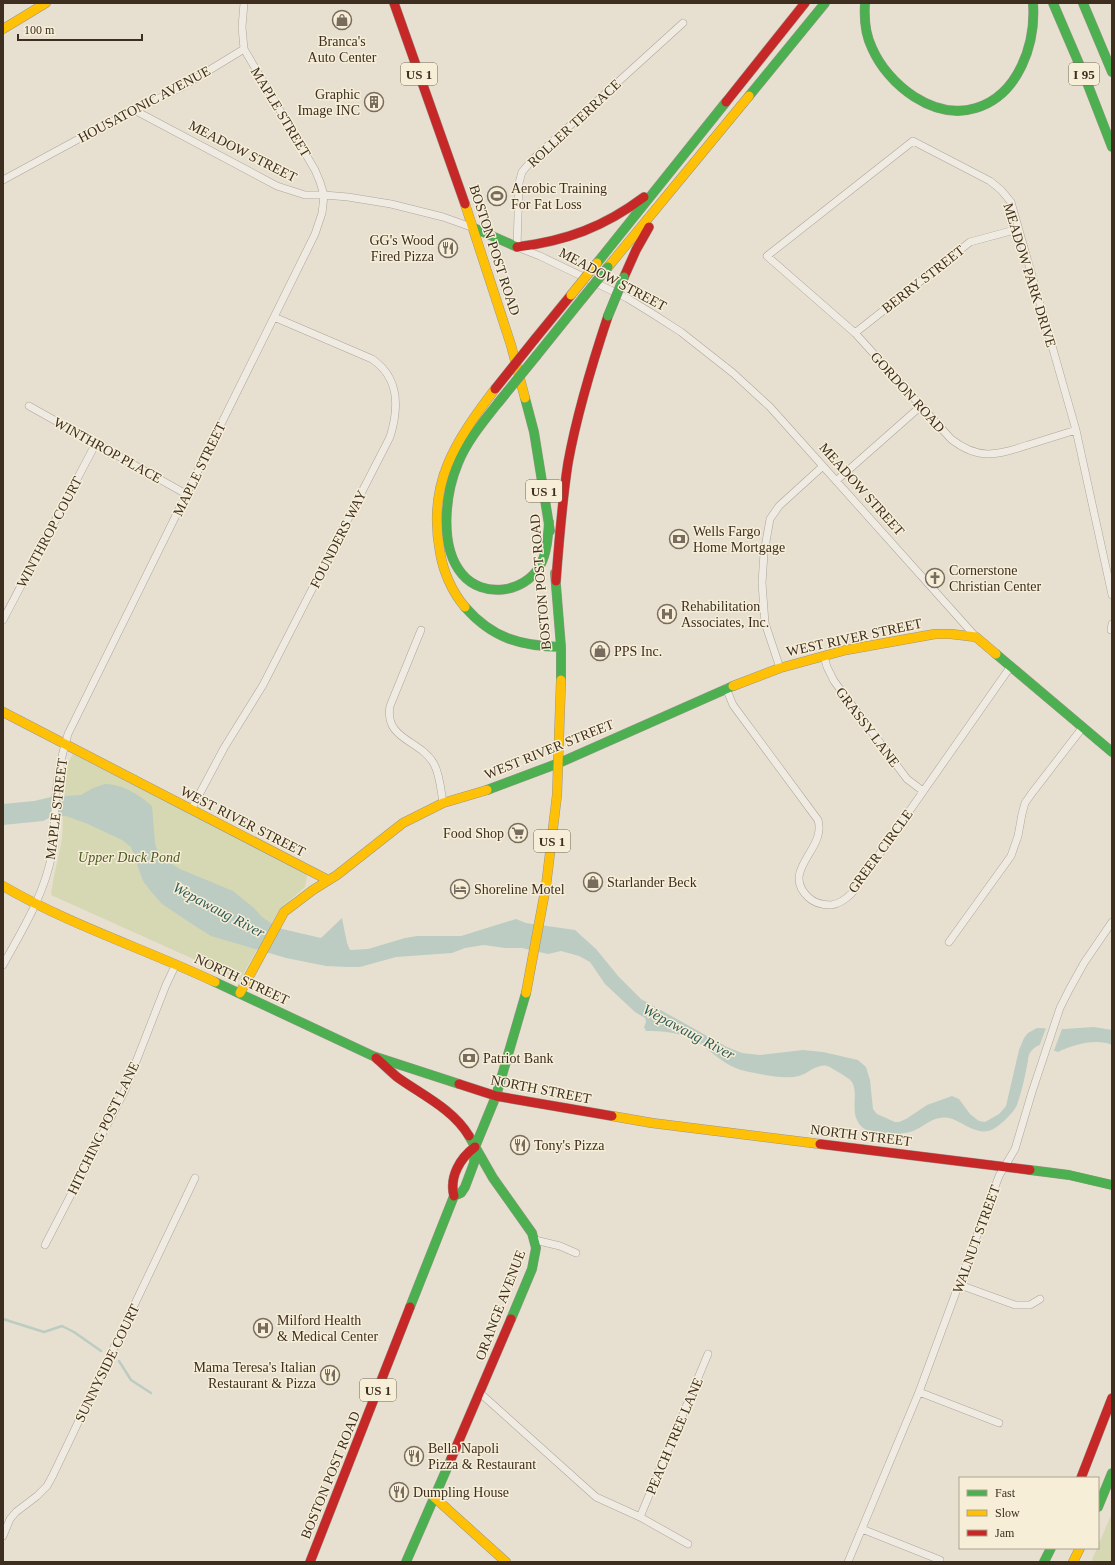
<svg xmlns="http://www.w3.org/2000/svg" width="1115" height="1565" font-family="Georgia,serif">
	<rect width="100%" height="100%" fill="#e7e0d1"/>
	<path fill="#d6d7b3" d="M73 754 306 873 307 877 305 887 279 910 240 980 51 895C53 876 59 857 62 838 65 809 56 780 73 754Z
		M1112 1513V1562H1091Z"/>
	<path fill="#bcccc2" d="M105 784C122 784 140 795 152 806L155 843 158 852 162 858 180 869 233 891 254 908 262 917 278 928 321 938 342 918 347 943 350 950 368 949 405 938 417 936H461L516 919 526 923 575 930 596 949 619 977 641 999 727 1047 742 1053 760 1055 803 1050 823 1052 858 1060 866 1067 870 1080 873 1109 877 1114 895 1122H899L906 1119 927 1105 952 1096 959 1099 970 1114 979 1121 985 1122 999 1114 1006 1106 1019 1050 1024 1038 1028 1033 1037 1028 1064 1029 1094 1027 1112 1030V1045C1096 1038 1073 1045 1058 1052L1039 1045C1032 1049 1028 1053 1028 1061 1025 1076 1022 1091 1017 1105 1014 1113 996 1130 988 1131 983 1132 978 1131 973 1129 962 1125 952 1115 940 1118 930 1119 922 1128 913 1131 901 1135 876 1137 866 1130 846 1117 860 1096 852 1082 849 1078 844 1076 840 1073 836 1071 831 1067 827 1066 818 1063 807 1074 799 1076 785 1080 759 1074 745 1071 724 1066 713 1052 696 1041 681 1032 662 1031 646 1031L644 1027 646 1022 645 1018 635 1012 605 984 590 962 579 956 561 951 548 954 522 948H505L484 945 465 948 452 953 396 957 360 967H347L326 966 286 958 211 936 195 926 162 904 149 889 143 881 131 847 122 840 88 824 66 816H53L43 821 3 825V804L34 801 51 797 81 795 93 788Z"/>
	<path fill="#e7e0d1" d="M1046 1028 1062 1029 1053 1053 1039 1047Z"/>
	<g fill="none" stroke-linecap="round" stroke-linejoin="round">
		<path stroke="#bcccc2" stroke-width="2.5" d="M3 1319 44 1332 62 1326 74 1332 101 1351
			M119 1361 131 1380 151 1393"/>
		<defs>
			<path id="street" d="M683 23 532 160 522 172 519 183 517 247 540 256 627 298 653 314 681 332 733 373 770 407 976 637
				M136 111 277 186 305 195H324L348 197 391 204 443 217 474 228
				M3 180 97 129 180 88 244 49 242 27 244 3
				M855 333 970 242 1018 229
				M29 406 186 494
				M1076 430C1060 435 1044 440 1028 445 997 455 979 461 951 439L855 333 767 256 913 141 990 181 1001 190 1011 202 1076 430 1112 595
				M836 481 921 406
				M3 620 96 443
				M421 630 390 706C384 740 421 740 434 764 440 775 441 791 443 803
				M1111 630 1112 624
				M824 656 827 667 834 681 907 779 923 791
				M780 668 765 623 762 583 764 553 770 519 779 506 823 466
				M726 688 733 705 818 820C827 849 780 870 808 897 814 903 822 905 831 905 839 904 846 899 852 893L1011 666
				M191 810 224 748 263 685 390 437C399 408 400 378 372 359L274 317
				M949 942 1011 856 1018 836 1022 814 1025 803 1032 793 1083 727
				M3 965C23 929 44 895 52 854 55 834 54 814 56 793 58 773 62 753 68 734L315 234 322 213 323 205 324 195 320 182 315 170 244 49
				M535 1240 560 1246 576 1253
				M45 1245 125 1090 166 985 176 964
				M960 1285 1015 1305H1030L1040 1299
				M919 1392 999 1423
				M480 1393 596 1497 640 1517 688 1544
				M640 1517 708 1354
				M862 1529 940 1560
				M3 1536 10 1519 16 1512 37 1496 47 1486 53 1475 195 1178
				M848 1562 919 1392 999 1176 1015 1149 1032 1092 1060 1008 1069 990 1084 963 1112 922"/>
			<path id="fast" d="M865 3C864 18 865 34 872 48 888 85 934 121 976 108 1019 95 1036 43 1033 3
				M1053 3 1086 80 1112 147
				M1083 3 1112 72
				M749 96 825 3
				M474 228 517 247
				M597 263 726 102
				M537 355 582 299
				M525 398 534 432 550 531
				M498 403C483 422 467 441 458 463 445 494 439 547 462 574 483 599 524 593 540 566 547 553 548 537 549 522
				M555 573 561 647V680
				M465 607C492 638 520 646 561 647
				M996 654 1112 752
				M487 790 559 763 733 686
				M215 982 373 1056 459 1084
				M469 1136 493 1178 532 1233 536 1248 532 1269 511 1319
				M1030 1170 1069 1175 1112 1185
				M410 1307 454 1196 461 1193 465 1187 474 1163 475 1147 496 1096 526 993
				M1098 1507 1112 1473
				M406 1562 451 1459
				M1044 1562 1051 1548"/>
			<path id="slow" d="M3 29 46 3
				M465 204 511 345 525 398
				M608 267 749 96
				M465 607C452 592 443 571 440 552 427 483 455 442 495 389
				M733 686 780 668 846 650 935 634H951L976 637 996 654
				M3 712 328 880
				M3 886C70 925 145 949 215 982
				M240 993 284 912 313 890 337 875 403 823 443 803 487 790
				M526 993 546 886 557 795 561 680
				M612 1116 652 1123 820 1144
				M434 1497 506 1562
				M1073 1562 1080 1548"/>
			<path id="jam" d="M394 3 465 204
				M726 102 805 3
				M517 247C566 241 604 227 644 197
				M624 277 636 250 649 227
				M535 339 571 295
				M556 581C559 541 562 502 568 463 577 413 592 364 608 316
				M376 1058C383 1064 390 1071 397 1077 422 1095 453 1109 469 1136
				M459 1084 496 1096 612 1116
				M820 1144 1030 1170
				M454 1196C449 1177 460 1158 475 1147
				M451 1459 511 1319
				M1081 1478 1112 1398
				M310 1562 410 1307"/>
		</defs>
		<use href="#street" stroke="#ada599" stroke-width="8"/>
		<use href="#fast" stroke="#9c958a" stroke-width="10"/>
		<use href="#slow" stroke="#9c958a" stroke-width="10"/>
		<use href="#jam" stroke="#9c958a" stroke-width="10"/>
		<use href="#street" stroke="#efebe3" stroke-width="7"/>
		<use href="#fast" stroke="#4caf50" stroke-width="9"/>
		<use href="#slow" stroke="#ffc107" stroke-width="9"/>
		<use href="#jam" stroke="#c62828" stroke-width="9"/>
		<defs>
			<path id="fast-bridge" d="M582 299 608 267
				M608 316 624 277
				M498 403 537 355"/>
			<path id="slow-bridge" d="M571 295 597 263"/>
			<path id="jam-bridge" d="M495 389 535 339"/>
		</defs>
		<use href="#fast-bridge" stroke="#928b80" stroke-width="10" stroke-linecap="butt"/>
		<use href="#slow-bridge" stroke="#928b80" stroke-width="10" stroke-linecap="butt"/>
		<use href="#jam-bridge" stroke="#928b80" stroke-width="10" stroke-linecap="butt"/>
		<use href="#fast-bridge" stroke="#4caf50" stroke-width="9"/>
		<use href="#slow-bridge" stroke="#ffc107" stroke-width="9"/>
		<use href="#jam-bridge" stroke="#c62828" stroke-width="9"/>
	</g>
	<defs>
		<symbol id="shop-ring" viewBox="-11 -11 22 22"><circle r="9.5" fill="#f7eed8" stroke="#786c5e" stroke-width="1.5"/><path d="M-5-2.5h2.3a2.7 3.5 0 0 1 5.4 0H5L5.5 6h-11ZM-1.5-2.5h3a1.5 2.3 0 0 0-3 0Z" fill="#786c5e"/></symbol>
		<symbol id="building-ring" viewBox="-11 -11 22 22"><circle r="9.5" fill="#f7eed8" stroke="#786c5e" stroke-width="1.5"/><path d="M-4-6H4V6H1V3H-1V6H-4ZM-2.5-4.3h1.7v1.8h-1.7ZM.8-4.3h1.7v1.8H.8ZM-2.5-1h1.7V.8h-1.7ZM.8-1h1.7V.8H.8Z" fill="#786c5e"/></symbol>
		<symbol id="stadium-ring" viewBox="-11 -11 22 22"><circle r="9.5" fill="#f7eed8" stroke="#786c5e" stroke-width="1.5"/><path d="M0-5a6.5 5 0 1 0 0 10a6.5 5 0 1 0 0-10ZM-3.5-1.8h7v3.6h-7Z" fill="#786c5e"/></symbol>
		<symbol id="restaurant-ring" viewBox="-11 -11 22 22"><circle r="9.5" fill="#f7eed8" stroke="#786c5e" stroke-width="1.5"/><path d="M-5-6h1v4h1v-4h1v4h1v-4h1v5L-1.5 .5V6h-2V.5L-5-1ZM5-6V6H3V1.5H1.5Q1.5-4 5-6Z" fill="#786c5e"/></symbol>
		<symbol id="bank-ring" viewBox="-11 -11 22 22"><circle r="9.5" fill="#f7eed8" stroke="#786c5e" stroke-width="1.5"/><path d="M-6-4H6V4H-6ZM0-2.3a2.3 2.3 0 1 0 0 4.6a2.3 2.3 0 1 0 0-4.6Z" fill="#786c5e"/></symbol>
		<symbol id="church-ring" viewBox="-11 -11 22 22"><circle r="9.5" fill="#f7eed8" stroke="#786c5e" stroke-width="1.5"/><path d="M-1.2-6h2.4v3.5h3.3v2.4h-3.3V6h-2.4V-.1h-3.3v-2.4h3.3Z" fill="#786c5e"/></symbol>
		<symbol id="hospital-ring" viewBox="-11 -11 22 22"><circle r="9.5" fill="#f7eed8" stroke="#786c5e" stroke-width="1.5"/><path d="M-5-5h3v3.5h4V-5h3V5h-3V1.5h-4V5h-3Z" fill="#786c5e"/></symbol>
		<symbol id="supermarket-ring" viewBox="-11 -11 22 22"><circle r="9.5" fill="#f7eed8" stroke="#786c5e" stroke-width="1.5"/><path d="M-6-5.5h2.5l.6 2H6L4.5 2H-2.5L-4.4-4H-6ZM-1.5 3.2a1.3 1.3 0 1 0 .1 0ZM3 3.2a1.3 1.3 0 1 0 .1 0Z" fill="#786c5e"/></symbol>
		<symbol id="hotel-ring" viewBox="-11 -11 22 22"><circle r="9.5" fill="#f7eed8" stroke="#786c5e" stroke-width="1.5"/><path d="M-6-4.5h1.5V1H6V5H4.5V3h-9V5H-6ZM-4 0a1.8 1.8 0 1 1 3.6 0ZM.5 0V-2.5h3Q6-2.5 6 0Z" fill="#786c5e"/></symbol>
	</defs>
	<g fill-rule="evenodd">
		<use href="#shop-ring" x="331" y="9" width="22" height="22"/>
		<use href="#building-ring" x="363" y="91" width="22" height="22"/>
		<use href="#stadium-ring" x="486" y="185" width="22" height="22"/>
		<use href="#restaurant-ring" x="437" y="237" width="22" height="22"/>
		<use href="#bank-ring" x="668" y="528" width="22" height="22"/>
		<use href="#church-ring" x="924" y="567" width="22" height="22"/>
		<use href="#hospital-ring" x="656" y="603" width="22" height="22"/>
		<use href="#shop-ring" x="589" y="640" width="22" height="22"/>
		<use href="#supermarket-ring" x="507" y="822" width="22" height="22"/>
		<use href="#shop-ring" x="582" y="871" width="22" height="22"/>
		<use href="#hotel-ring" x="449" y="878" width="22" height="22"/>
		<use href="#bank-ring" x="458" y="1047" width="22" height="22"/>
		<use href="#restaurant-ring" x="509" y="1134" width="22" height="22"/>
		<use href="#hospital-ring" x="252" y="1317" width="22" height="22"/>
		<use href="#restaurant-ring" x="319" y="1364" width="22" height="22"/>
		<use href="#restaurant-ring" x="403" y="1445" width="22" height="22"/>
		<use href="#restaurant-ring" x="388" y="1481" width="22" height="22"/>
	</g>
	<g text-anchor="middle" stroke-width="3" stroke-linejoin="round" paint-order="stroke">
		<g fill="#f7eed8" stroke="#756857" stroke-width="1">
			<rect x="401" y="63" width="36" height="22" rx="3"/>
			<rect x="1069" y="63" width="30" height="22" rx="3"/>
			<rect x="526" y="480" width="36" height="22" rx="3"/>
			<rect x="534" y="830" width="36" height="22" rx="3"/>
			<rect x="360" y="1379" width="36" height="22" rx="3"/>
		</g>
		<g font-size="13" font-weight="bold" fill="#3d2e20">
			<text x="419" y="79">US 1</text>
			<text x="1084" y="79">I 95</text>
			<text x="544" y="496">US 1</text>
			<text x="552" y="846">US 1</text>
			<text x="378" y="1395">US 1</text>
		</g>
		<g font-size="14" fill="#3d2e20" stroke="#f7eed8" text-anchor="start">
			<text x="342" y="46" text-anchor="middle">Branca's<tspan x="342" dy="16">Auto Center</tspan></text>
			<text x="360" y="99" text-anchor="end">Graphic<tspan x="360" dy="16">Image INC</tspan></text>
			<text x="511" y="193">Aerobic Training<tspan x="511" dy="16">For Fat Loss</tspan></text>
			<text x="434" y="245" text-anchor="end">GG's Wood<tspan x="434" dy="16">Fired Pizza</tspan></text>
			<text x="693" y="536">Wells Fargo<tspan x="693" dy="16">Home Mortgage</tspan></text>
			<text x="949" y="575">Cornerstone<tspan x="949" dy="16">Christian Center</tspan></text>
			<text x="681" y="611">Rehabilitation<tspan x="681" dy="16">Associates, Inc.</tspan></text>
			<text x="614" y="656">PPS Inc.</text>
			<text x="504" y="838" text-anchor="end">Food Shop</text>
			<text x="607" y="887">Starlander Beck</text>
			<text x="474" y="894">Shoreline Motel</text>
			<text x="483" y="1063">Patriot Bank</text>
			<text x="534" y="1150">Tony's Pizza</text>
			<text x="277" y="1325">Milford Health<tspan x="277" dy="16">&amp; Medical Center</tspan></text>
			<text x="316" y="1372" text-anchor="end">Mama Teresa's Italian<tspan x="316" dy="16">Restaurant &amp; Pizza</tspan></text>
			<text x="428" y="1453">Bella Napoli<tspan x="428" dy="16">Pizza &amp; Restaurant</tspan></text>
			<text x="413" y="1497">Dumpling House</text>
		</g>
		<g font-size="14" fill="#3d2e20" stroke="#f7eed8">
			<text transform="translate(144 104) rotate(-28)" y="5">HOUSATONIC AVENUE</text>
			<text transform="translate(281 112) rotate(59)" y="5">MAPLE STREET</text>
			<text transform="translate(574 123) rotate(-43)" y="5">ROLLER TERRACE</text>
			<text transform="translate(243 151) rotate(27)" y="5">MEADOW STREET</text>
			<text transform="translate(495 250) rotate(72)" y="5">BOSTON POST ROAD</text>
			<text transform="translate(1030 275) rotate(73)" y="5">MEADOW PARK DRIVE</text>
			<text transform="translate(613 279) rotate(28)" y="5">MEADOW STREET</text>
			<text transform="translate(923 279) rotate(-38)" y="5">BERRY STREET</text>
			<text transform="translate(908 392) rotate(48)" y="5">GORDON ROAD</text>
			<text transform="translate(108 450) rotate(29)" y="5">WINTHROP PLACE</text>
			<text transform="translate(199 469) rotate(-64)" y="5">MAPLE STREET</text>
			<text transform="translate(862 489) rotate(48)" y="5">MEADOW STREET</text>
			<text transform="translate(49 532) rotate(-62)" y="5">WINTHROP COURT</text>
			<text transform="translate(338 539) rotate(-63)" y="5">FOUNDERS WAY</text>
			<text transform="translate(540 582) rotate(-95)" y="5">BOSTON POST ROAD</text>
			<text transform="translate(854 637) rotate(-12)" y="5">WEST RIVER STREET</text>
			<text transform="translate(868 727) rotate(53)" y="5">GRASSY LANE</text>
			<text transform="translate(549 749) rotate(-22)" y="5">WEST RIVER STREET</text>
			<text transform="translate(56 809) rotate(-83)" y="5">MAPLE STREET</text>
			<text transform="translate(243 821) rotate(27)" y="5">WEST RIVER STREET</text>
			<text transform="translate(880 851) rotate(-54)" y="5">GREER CIRCLE</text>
			<text transform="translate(242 979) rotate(25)" y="5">NORTH STREET</text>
			<text transform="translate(541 1089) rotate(11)" y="5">NORTH STREET</text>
			<text transform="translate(103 1128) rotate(-64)" y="5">HITCHING POST LANE</text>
			<text transform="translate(861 1135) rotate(7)" y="5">NORTH STREET</text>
			<text transform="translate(976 1239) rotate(-70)" y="5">WALNUT STREET</text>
			<text transform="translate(500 1305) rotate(-69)" y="5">ORANGE AVENUE</text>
			<text transform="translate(107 1363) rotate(-64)" y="5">SUNNYSIDE COURT</text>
			<text transform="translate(674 1436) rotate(-67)" y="5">PEACH TREE LANE</text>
			<text transform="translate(330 1475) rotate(-68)" y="5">BOSTON POST ROAD</text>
		</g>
		<g font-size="14" font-style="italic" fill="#4d5a26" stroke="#f7eed8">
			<text x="129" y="862">Upper Duck Pond</text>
		</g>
		<g font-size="15" font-style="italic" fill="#2f5d5a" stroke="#f7eed8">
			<text transform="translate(219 910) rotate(28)" y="5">Wepawaug River</text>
			<text transform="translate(689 1032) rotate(28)" y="5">Wepawaug River</text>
		</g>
	</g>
	<rect width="1115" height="1565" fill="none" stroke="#3d2e20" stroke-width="8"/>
	<rect x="959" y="1477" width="140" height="72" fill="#f7eed8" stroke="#ada18e"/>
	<rect x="967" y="1490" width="20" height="6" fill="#4caf50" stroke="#ada18e"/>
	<text x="995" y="1497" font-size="12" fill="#3d2e20">Fast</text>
	<rect x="967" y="1510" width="20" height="6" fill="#ffc107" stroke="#ada18e"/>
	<text x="995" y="1517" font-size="12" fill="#3d2e20">Slow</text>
	<rect x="967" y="1530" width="20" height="6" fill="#c62828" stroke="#ada18e"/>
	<text x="995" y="1537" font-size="12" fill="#3d2e20">Jam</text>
	<path d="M18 34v6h124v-6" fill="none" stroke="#3d2e20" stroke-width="2"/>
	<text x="24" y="34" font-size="12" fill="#3d2e20" stroke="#f7eed8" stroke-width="3" paint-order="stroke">100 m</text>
</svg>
